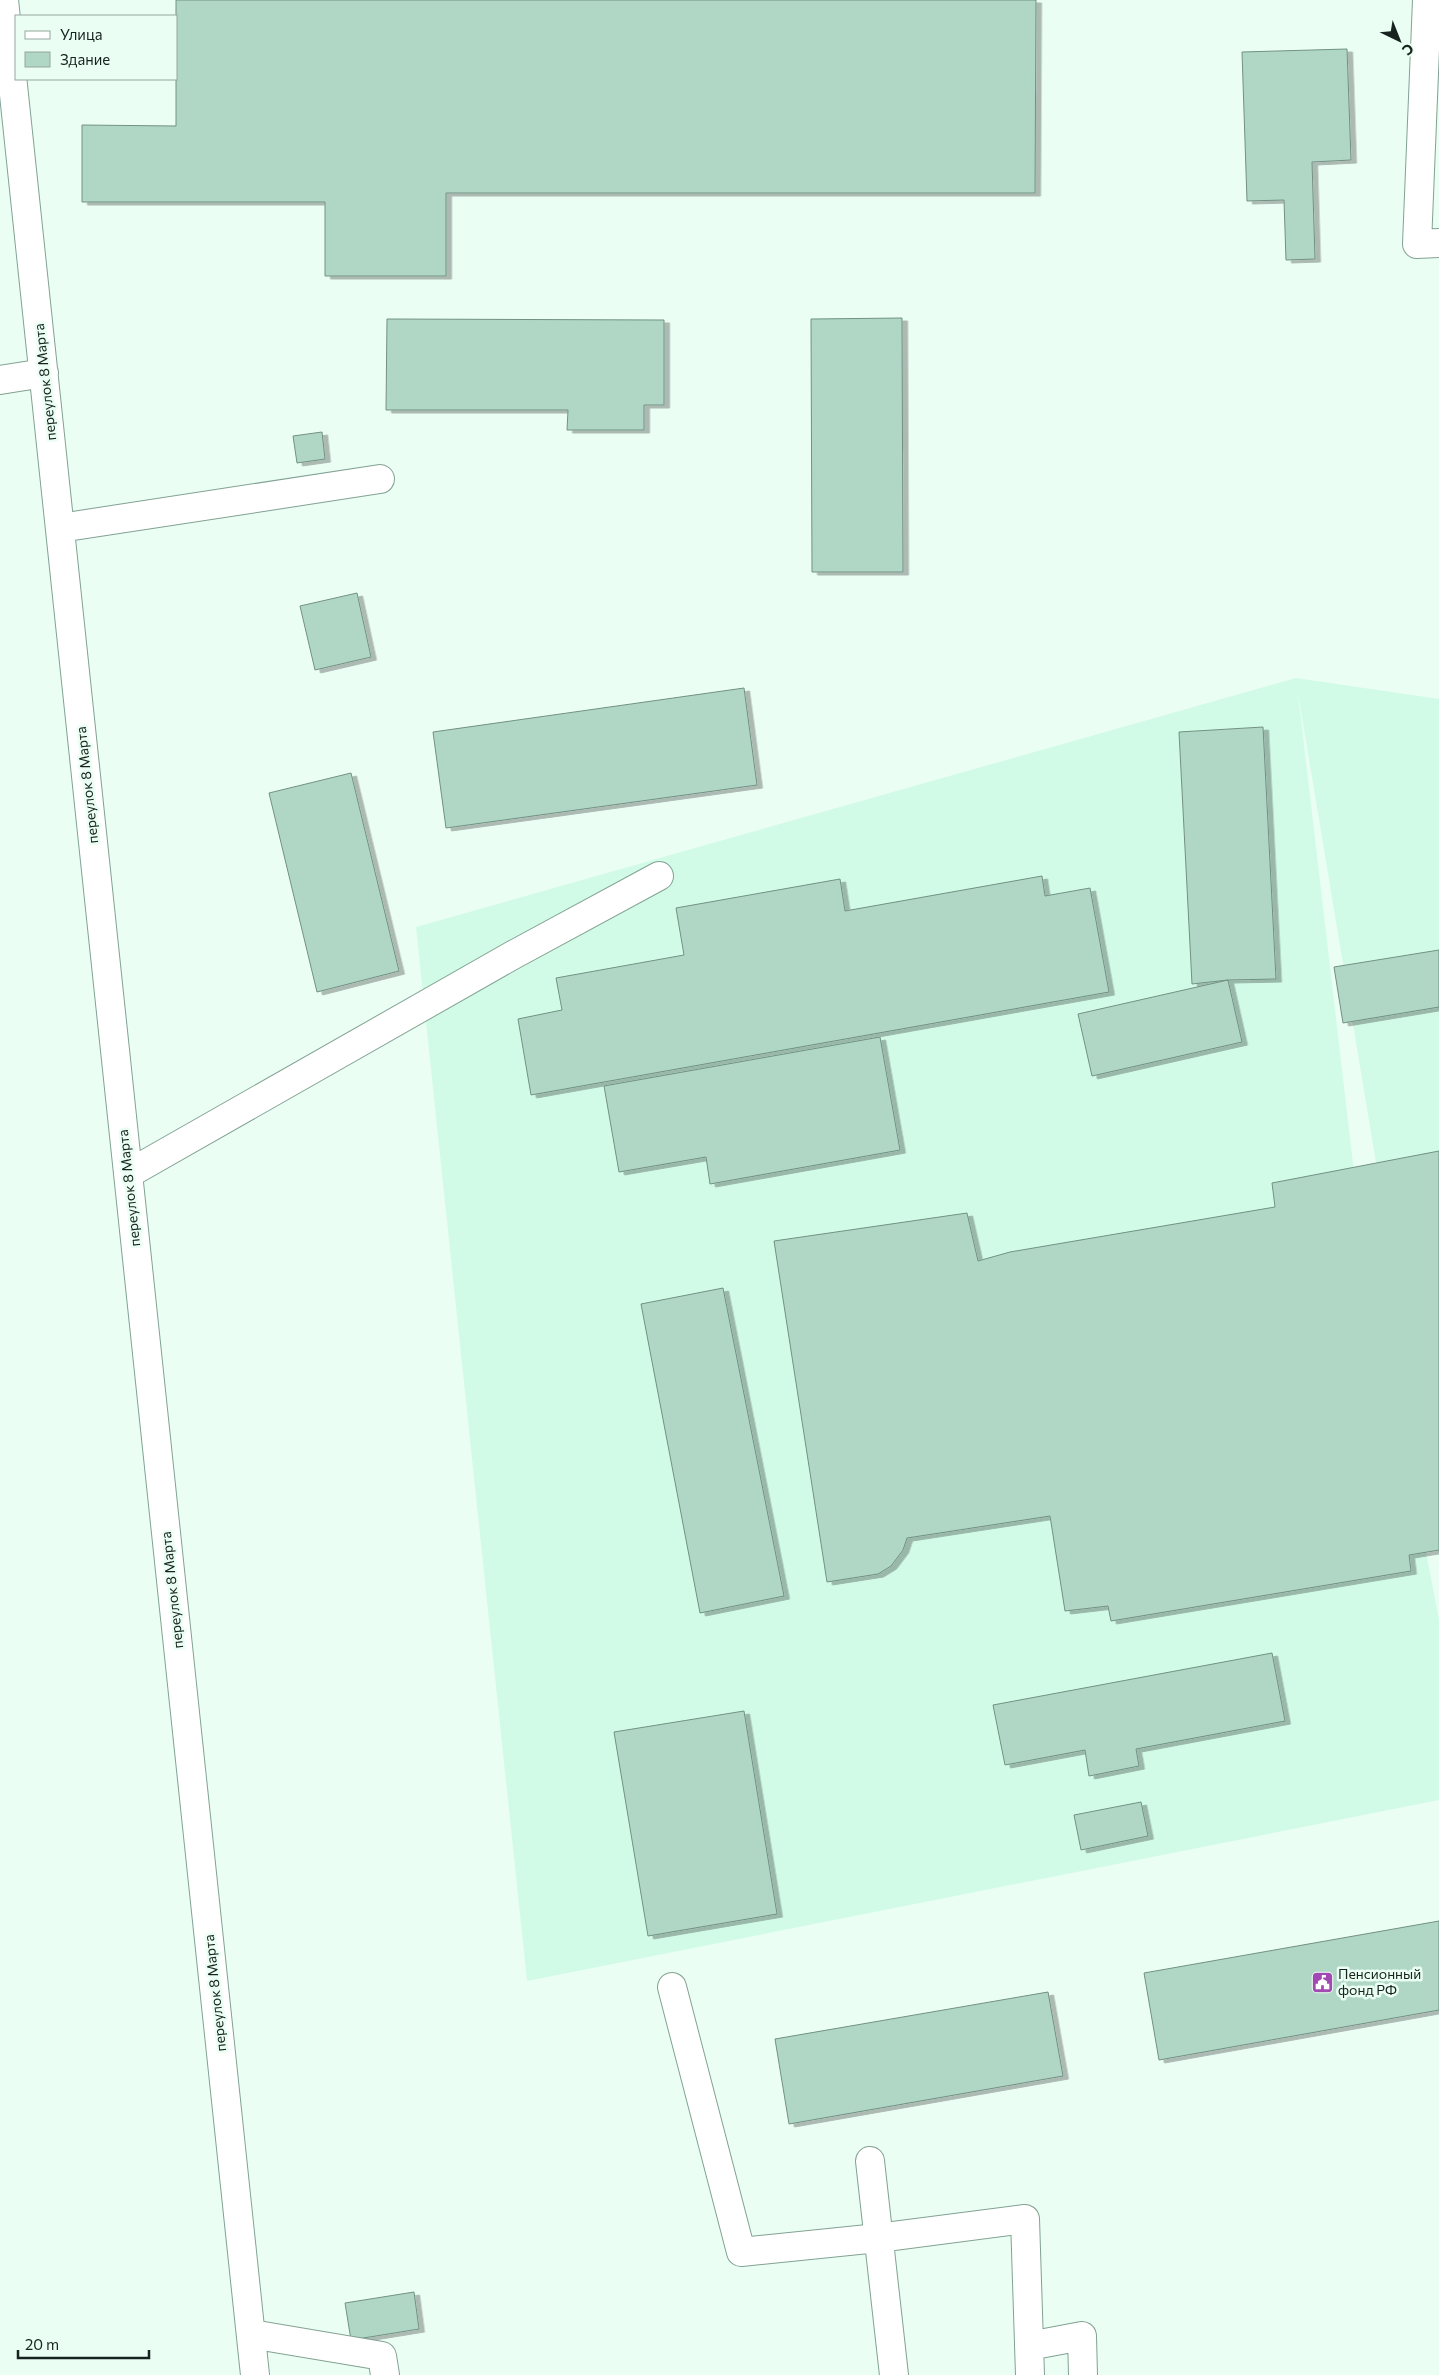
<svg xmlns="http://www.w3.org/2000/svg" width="1439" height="2375" font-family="Commissioner,sans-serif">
	<defs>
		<filter id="shadow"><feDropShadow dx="5.5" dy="3" stdDeviation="0" flood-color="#0004"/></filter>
	</defs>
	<rect width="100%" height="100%" fill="#eafef4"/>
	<path fill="#d1fbe7" d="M1296 678 1439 699V1542L1298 693 1355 1181 1439 1620V1800L527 1981 416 927Z"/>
	<path fill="#b0d7c5" stroke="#729183" filter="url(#shadow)" d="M176 0H1036L1035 193H446V276H325V202H82V125L176 126Z
		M1347 49 1351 160 1312 162 1315 259 1286 260 1284 200 1247 201 1242 52Z
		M902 318 903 572H812L811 319Z
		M387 319 664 320V405H644V430H567L568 410H386Z
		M322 432 325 459 297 463 293 436Z
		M357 593 371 657 315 670 300 606Z
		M744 688 757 785 446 828 433 732Z
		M1263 727 1276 979 1228 980 1192 984 1179 732Z
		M351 773 399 971 317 992 269 793Z
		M1042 876 1045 896 1090 888 1109 992 531 1095 518 1019 562 1010 556 978 684 955 676 908 840 879 845 911Z
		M1439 950V1007L1343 1023 1334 967Z
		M1228 980 1242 1042 1092 1076 1078 1014Z
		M880 1037 900 1150 710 1184 706 1157 619 1172 604 1086Z
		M1439 1151V1550L1409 1555 1411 1571 1111 1621 1108 1606 1065 1611 1050 1516 907 1538 903 1550 891 1566 878 1574 827 1582 774 1241 967 1213 978 1261 1010 1252 1275 1207 1272 1183Z
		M723 1288 784 1596 700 1613 641 1304Z
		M1272 1653 1285 1721 1136 1749 1139 1766 1089 1776 1085 1750 1005 1765 993 1705Z
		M744 1711 777 1914 648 1936 614 1732Z
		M1141 1802 1148 1836 1081 1850 1074 1815Z
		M1439 1921V2010L1159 2060 1144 1973Z
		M1048 1992 1063 2076 789 2124 775 2039Z
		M414 2292 419 2329 351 2340 345 2303Z"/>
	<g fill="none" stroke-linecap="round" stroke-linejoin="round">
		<defs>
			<path id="minor" d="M4 0 255 2375
				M1427 0 1417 244 1439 243
				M0 380 44 373
				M60 528 380 479
				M128 1174 513 955 659 876
				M672 1987 741 2252 878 2238 1025 2219 1030 2375
				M870 2161 894 2375
				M251 2334 382 2356 385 2375
				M1029 2346 1082 2336 1083 2375"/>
		</defs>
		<use href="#minor" stroke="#82a293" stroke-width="30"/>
		<use href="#minor" stroke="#fff" stroke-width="28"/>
	</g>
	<defs>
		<symbol id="civic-square" viewBox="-11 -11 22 22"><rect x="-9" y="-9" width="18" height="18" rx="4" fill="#a349b4" stroke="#eafef4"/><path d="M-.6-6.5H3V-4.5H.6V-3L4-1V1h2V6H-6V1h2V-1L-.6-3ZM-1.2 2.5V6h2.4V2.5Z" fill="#fff"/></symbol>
	</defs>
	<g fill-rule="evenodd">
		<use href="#civic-square" x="1310" y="1970" width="25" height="25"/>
	</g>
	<g text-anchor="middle" stroke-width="5" stroke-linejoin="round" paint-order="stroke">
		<g font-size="14" fill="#17231e" stroke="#eafef4">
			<text transform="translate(45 382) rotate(-96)" y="5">переулок 8 Марта</text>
			<text transform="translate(87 785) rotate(-96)" y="5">переулок 8 Марта</text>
			<text transform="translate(129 1188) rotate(-96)" y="5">переулок 8 Марта</text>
			<text transform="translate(172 1590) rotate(-96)" y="5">переулок 8 Марта</text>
			<text transform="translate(215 1993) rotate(-96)" y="5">переулок 8 Марта</text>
		</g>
		<g font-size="14" fill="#17231e" stroke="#eafef4" text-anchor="start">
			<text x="1338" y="1979">Пенсионный<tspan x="1338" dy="16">фонд РФ</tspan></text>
		</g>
	</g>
	<rect x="15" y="15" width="162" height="65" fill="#eafef4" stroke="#96a69e"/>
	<rect x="25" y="31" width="25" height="8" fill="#ffffff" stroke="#96a69e"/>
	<text x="60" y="40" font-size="15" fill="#17231e">Улица</text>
	<rect x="25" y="52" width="25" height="15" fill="#b0d7c5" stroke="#96a69e"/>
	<text x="60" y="65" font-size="15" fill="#17231e">Здание</text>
	<g transform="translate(1399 40) rotate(137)" stroke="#eafef4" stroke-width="4" paint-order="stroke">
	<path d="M0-4L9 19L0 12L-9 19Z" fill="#17231e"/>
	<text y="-8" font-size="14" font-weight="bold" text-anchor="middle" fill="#17231e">С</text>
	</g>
	<path d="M18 2350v8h131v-8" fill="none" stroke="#17231e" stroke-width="2.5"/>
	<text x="25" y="2350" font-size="15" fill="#17231e" stroke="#eafef4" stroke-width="4" paint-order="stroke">20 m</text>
</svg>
